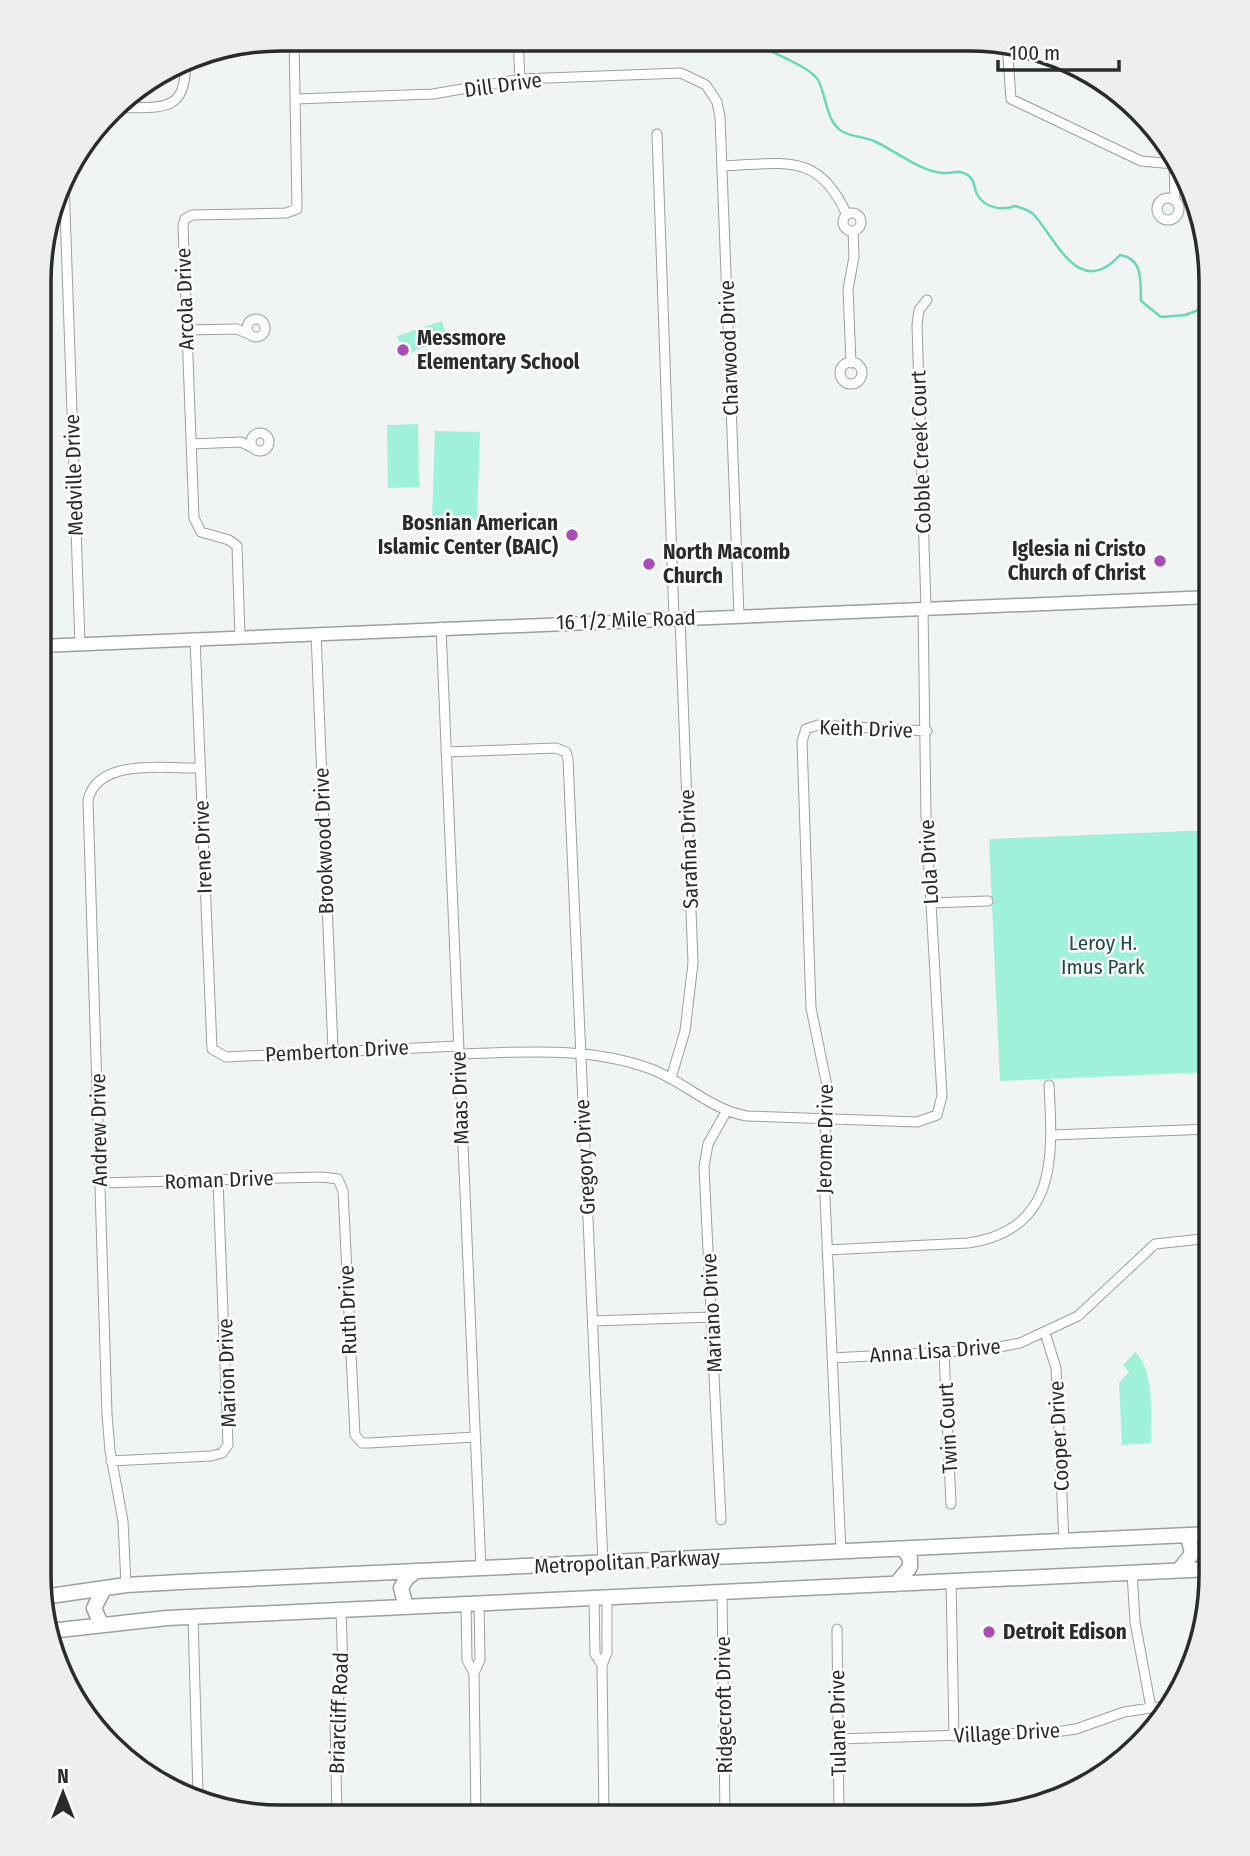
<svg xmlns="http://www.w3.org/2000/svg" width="1250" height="1856" font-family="'Fira Sans Condensed',sans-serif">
	<rect width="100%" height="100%" fill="#f0f5f3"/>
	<path fill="#9ff2d9" d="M442 321 447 337 404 356 397 336Z
		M418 424 419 487 388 488 387 425Z
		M435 431 480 432 477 520 432 519Z
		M1211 830V1072L1000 1081 989 839Z
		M1135 1352C1156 1372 1150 1416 1151 1443L1122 1445 1119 1383 1129 1372 1123 1365Z"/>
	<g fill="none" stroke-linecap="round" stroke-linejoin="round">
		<path stroke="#67d8b8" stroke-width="2.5" d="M749 40C766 51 810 66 818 80 827 96 825 121 843 132 853 137 865 137 874 141 896 151 919 171 943 173 953 174 959 168 969 176 976 182 973 187 977 194 984 208 1002 211 1015 206 1021 208 1030 210 1034 215 1057 240 1079 300 1120 255 1144 259 1140 281 1141 301L1161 317 1185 315 1201 309V301L1211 295"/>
		<defs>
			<path id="street" d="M518 39 520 79
				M1007 43 1011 99 1141 161 1174 164
				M296 99 433 94 520 79 681 73 706 85 717 102 720 117 739 615
				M113 108C157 106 188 117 185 61
				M657 134 674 618
				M1174 162 1175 201
				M722 166C783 164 818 150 847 215
				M64 180 80 644
				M1157 209a11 11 0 1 1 22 0a11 11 0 1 1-22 0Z
				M843 222a9 9 0 1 1 18 0a9 9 0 1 1-18 0Z
				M247 328a9 9 0 1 1 18 0a9 9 0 1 1-18 0Z
				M186 330 237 329 249 334
				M840 373a11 11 0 1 1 22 0a11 11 0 1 1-22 0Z
				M851 363 848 289 854 257 853 231
				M251 442a9 9 0 1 1 18 0a9 9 0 1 1-18 0Z
				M191 444 241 442 253 448
				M926 607 917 325 919 310 927 300
				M441 627 481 1569
				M316 633 333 1050
				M240 636 237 546 229 540 201 532 194 518 183 226 185 219 192 215 286 213 297 209 294 39
				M195 638 212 1049 226 1057 458 1046
				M446 752 556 748 566 752 568 759 603 1563
				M931 903 988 901
				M459 1054C522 1052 590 1046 651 1069 685 1082 711 1110 747 1116L917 1122 937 1115 942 1096 926 817 923 607
				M671 1078 685 1031 693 963 680 618
				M1052 1135 1211 1129
				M100 1183 322 1177 338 1179 343 1191 355 1435 362 1443H369L475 1437
				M827 1250 968 1243C1058 1230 1053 1156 1049 1085
				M593 1321 712 1317
				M1045 1333 1056 1368 1064 1541
				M944 1353 951 1504
				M832 1358 983 1350 1020 1343 1078 1316 1155 1244 1211 1238
				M111 1461 211 1456 222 1453 228 1445 218 1180
				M721 1520 704 1167 708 1144 726 1112
				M841 1552 824 1175 827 1086 811 1008 802 741 806 729 818 725 927 731
				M1132 1573 1135 1622 1151 1708
				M951 1581 954 1736
				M126 1585 123 1521 110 1451 107 1414 88 800C98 757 167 769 200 768
				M722 1592 725 1817
				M594 1598 595 1654 602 1665
				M466 1604 467 1660 474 1673
				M193 1617 198 1794
				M837 1629 839 1817
				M838 1739 1056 1732 1076 1729 1124 1712 1172 1705
				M337 1816 335 1721 343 1671 341 1610
				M476 1816 474 1673 480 1660 479 1604
				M604 1816 602 1665 607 1653V1597"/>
			<path id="secondary" d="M40 646 1211 597"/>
			<path id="primary" d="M1179 1570 1192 1554 1188 1535
				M896 1584 910 1567V1558L903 1549
				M43 1597 126 1585 180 1582 1211 1534
				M406 1607 401 1588 406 1579 416 1571
				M101 1624 94 1608 104 1589
				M50 1631 167 1618 1211 1569"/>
		</defs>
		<use href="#street" stroke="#9ca09f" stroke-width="11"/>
		<use href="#secondary" stroke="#9ca09f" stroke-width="15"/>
		<use href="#primary" stroke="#9ca09f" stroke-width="17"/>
		<use href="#street" stroke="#fff" stroke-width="9"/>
		<use href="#secondary" stroke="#fff" stroke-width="12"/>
		<use href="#primary" stroke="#fff" stroke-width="14"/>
	</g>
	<g fill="#ab4db7" stroke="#fff" stroke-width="2.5">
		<circle cx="403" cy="350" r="7"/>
		<circle cx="572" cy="535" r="7"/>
		<circle cx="1160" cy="561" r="7"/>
		<circle cx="649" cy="564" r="7"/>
		<circle cx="989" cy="1632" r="7"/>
	</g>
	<g text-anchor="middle" stroke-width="5" stroke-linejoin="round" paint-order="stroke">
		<g font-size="21" fill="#2a2c2b" stroke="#fff">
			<text transform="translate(503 85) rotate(-8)" y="7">Dill Drive</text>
			<text transform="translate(185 299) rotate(-92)" y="7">Arcola Drive</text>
			<text transform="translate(729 348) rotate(-92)" y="7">Charwood Drive</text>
			<text transform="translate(921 452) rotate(-92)" y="7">Cobble Creek Court</text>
			<text transform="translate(74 475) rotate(-92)" y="7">Medville Drive</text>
			<text transform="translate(626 620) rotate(-2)" y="7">16 1/2 Mile Road</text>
			<text transform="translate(866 729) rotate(2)" y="7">Keith Drive</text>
			<text transform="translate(324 841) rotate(-92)" y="7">Brookwood Drive</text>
			<text transform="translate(203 847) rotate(-92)" y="7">Irene Drive</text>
			<text transform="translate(689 849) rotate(-92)" y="7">Sarafina Drive</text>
			<text transform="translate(929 862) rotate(-93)" y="7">Lola Drive</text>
			<text transform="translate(337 1051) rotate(-3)" y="7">Pemberton Drive</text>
			<text transform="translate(460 1098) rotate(-92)" y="7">Maas Drive</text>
			<text transform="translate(99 1130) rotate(-91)" y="7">Andrew Drive</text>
			<text transform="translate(825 1139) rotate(-89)" y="7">Jerome Drive</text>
			<text transform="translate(585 1157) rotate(-93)" y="7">Gregory Drive</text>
			<text transform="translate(219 1180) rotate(-2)" y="7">Roman Drive</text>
			<text transform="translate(348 1310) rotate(-92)" y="7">Ruth Drive</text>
			<text transform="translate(712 1313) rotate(-93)" y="7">Mariano Drive</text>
			<text transform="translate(935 1351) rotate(-4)" y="7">Anna Lisa Drive</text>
			<text transform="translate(227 1373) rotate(-92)" y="7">Marion Drive</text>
			<text transform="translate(948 1428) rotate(-93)" y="7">Twin Court</text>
			<text transform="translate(1059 1436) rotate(-93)" y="7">Cooper Drive</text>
			<text transform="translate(627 1562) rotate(-3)" y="7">Metropolitan Parkway</text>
			<text transform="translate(724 1705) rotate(-91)" y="7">Ridgecroft Drive</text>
			<text transform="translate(339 1713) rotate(-88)" y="7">Briarcliff Road</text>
			<text transform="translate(838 1723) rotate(-91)" y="7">Tulane Drive</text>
			<text transform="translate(1007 1733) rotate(-3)" y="7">Village Drive</text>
		</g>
		<g font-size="21" font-weight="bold" fill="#2a2c2b" stroke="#fff" text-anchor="start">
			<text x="417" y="345">Messmore<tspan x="417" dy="24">Elementary School</tspan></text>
			<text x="558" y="530" text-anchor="end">Bosnian American<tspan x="558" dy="24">Islamic Center (BAIC)</tspan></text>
			<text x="1146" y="556" text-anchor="end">Iglesia ni Cristo<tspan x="1146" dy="24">Church of Christ</tspan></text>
			<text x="663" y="559">North Macomb<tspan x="663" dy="24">Church</tspan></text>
			<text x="1003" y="1639">Detroit Edison</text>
		</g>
		<g font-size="21" fill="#1c4d40" stroke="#fff">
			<text x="1103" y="950">Leroy H.<tspan x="1103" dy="24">Imus Park</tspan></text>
		</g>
	</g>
	<path d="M0 0H1250V1856H0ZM281 51H969A230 230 0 0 1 1199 281V1575A230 230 0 0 1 969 1805H281A230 230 0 0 1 51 1575V281A230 230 0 0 1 281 51Z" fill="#eee" fill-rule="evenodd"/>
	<path fill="none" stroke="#2a2c2b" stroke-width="3.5" d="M281 51H969A230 230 0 0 1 1199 281V1575A230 230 0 0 1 969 1805H281A230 230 0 0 1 51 1575V281A230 230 0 0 1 281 51Z"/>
	<g transform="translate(63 1793)" stroke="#ffffff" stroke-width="5" paint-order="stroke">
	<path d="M0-5L12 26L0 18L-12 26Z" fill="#2a2c2b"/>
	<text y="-10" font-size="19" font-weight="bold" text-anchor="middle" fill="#2a2c2b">N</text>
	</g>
	<path d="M998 60v10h121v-10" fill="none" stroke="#2a2c2b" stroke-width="3.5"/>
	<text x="1009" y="60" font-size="21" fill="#2a2c2b" stroke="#ffffff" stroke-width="5" paint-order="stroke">100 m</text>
</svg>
